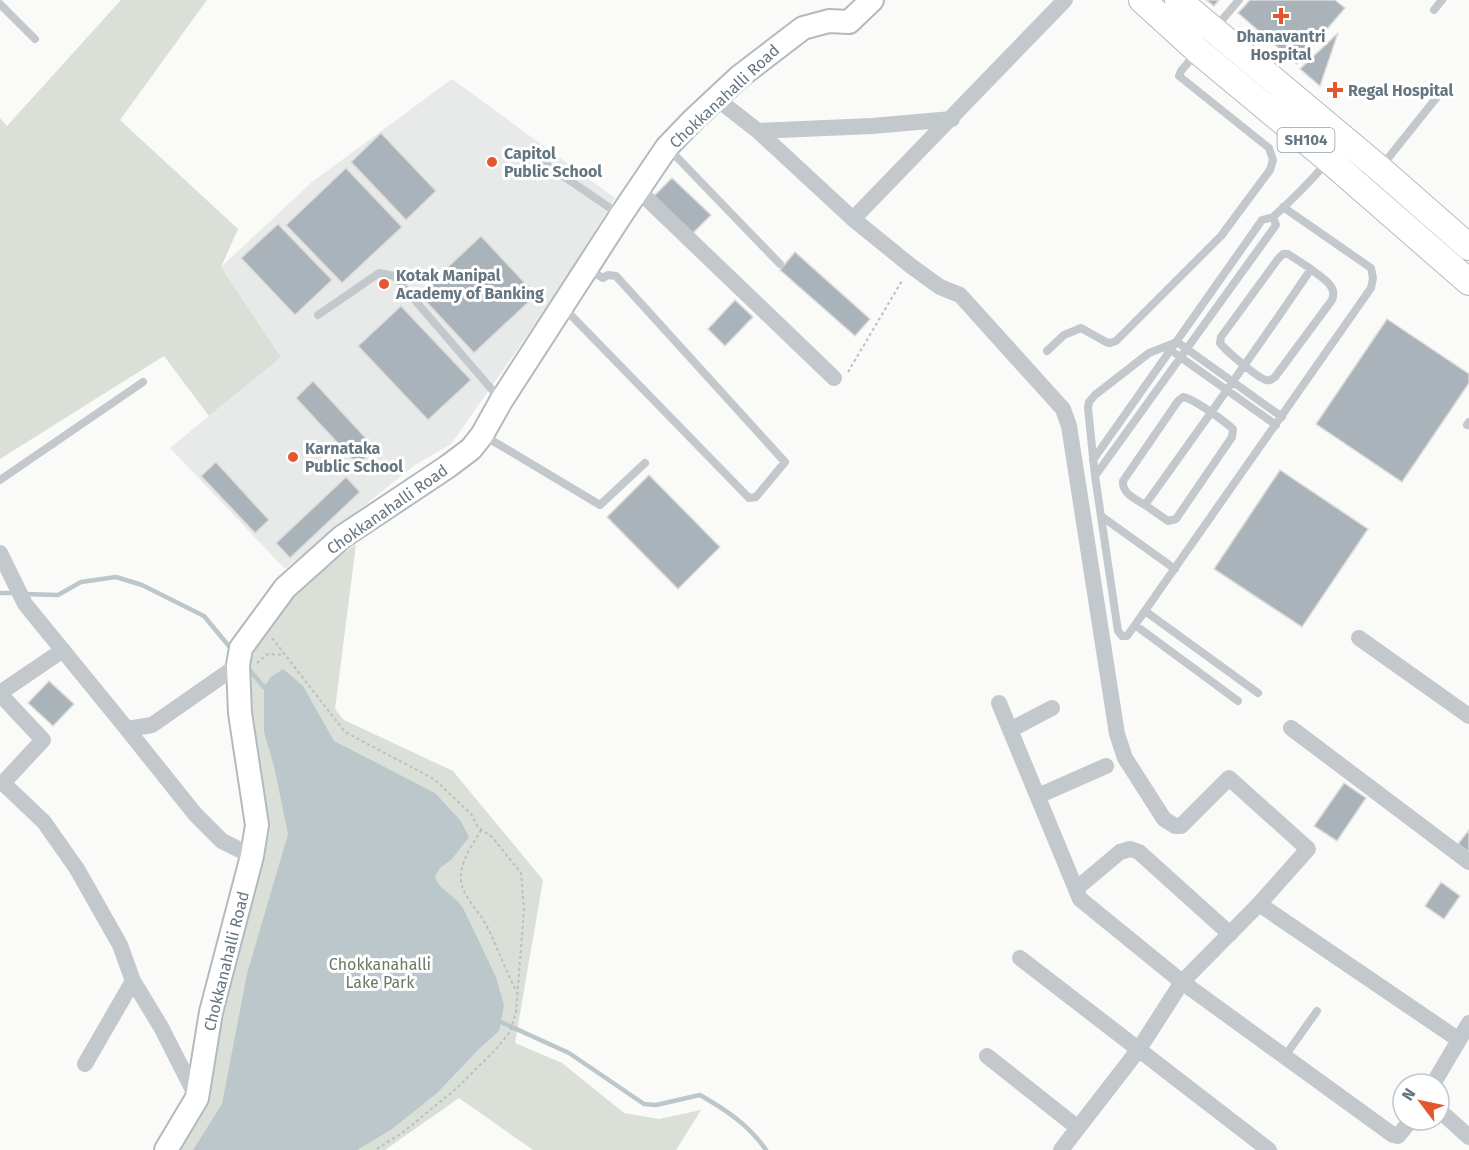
<svg xmlns="http://www.w3.org/2000/svg" width="1469" height="1150" font-family="'Fira Sans',sans-serif">
	<rect width="100%" height="100%" fill="#fafaf8"/>
	<path fill="#e8e9e9" d="M452 79 615 198 551 302 451 444 415 465 285 569 170 448 281 357 221 267 312 182Z"/>
	<path fill="#dadfd7" d="M121 0H207L120 120 238 229 221 267 281 357 209 416 164 356 0 459V118L7 126Z
		M356 544 335 709 344 720 453 771 543 880 515 1043 562 1063 624 1113 659 1119 701 1110 676 1150H533L459 1098 385 1150H175L269 835 250 751 243 675 254 639 295 591Z"/>
	<path fill="#bbc7cb" d="M283 669 303 686 334 741 435 793 460 820 469 837 452 859 440 868 435 877C439 890 454 894 463 908L496 977 504 1005 499 1031 480 1048 437 1093 392 1129 357 1150H193L222 1104 247 974 288 834 274 766 264 732V687L271 677Z"/>
	<g fill="none" stroke-linecap="round" stroke-linejoin="round">
		<path stroke="#bbc7cb" stroke-width="4.5" d="M0 593H15
			M24 594 58 595 81 582 116 577 142 585 204 616 233 651
			M246 666 264 687
			M501 1022 569 1053 644 1104 656 1105 700 1095C726 1110 749 1125 766 1150"/>
	</g>
	<path fill="#aab3b9" stroke="#dcdcda" stroke-width="1.5" d="M1206 0H1219L1214 6Z
		M1250 0H1335L1345 8 1297 64 1238 13Z
		M1338 33 1320 86 1300 69Z
		M381 133 436 191 406 220 351 162Z
		M346 168 402 227 342 283 286 225Z
		M672 178 711 215 692 234 654 196Z
		M278 224 332 280 295 315 241 258Z
		M481 236 536 295 474 353 419 294Z
		M795 252 870 319 855 336 780 270Z
		M735 300 753 317 725 346 708 329Z
		M401 306 471 380 428 420 358 346Z
		M1387 319 1469 374V383L1402 482 1316 424Z
		M313 381 375 448 358 465 296 398Z
		M216 462 269 520 255 533 201 476Z
		M1280 470 1368 529 1302 627 1214 569Z
		M649 475 720 547 678 589 607 517Z
		M346 477 360 492 290 558 276 543Z
		M49 681 74 704 53 726 28 703Z
		M1344 783 1366 798 1337 841 1314 826Z
		M1469 830V852L1458 844Z
		M1441 882 1460 896 1444 919 1425 906Z"/>
	<g fill="none" stroke-linecap="round" stroke-linejoin="round">
		<defs>
			<path id="secondary" d="M166 1150 197 1098 211 1012 252 856 257 825 240 713 238 665 241 648 285 588 342 537 447 467 471 449 482 435 501 401 621 215 667 147 692 121 739 77 803 28 829 21 849 22 872 0"/>
			<path id="primary" d="M1142 0 1198 51 1329 160 1469 282
				M1178 0 1380 169 1469 247"/>
		</defs>
		<use href="#secondary" stroke="#b3babf" stroke-width="26"/>
		<use href="#primary" stroke="#b5babe" stroke-width="28"/>
		<path stroke="#bbbfc2" stroke-width="2" stroke-dasharray="3 3" stroke-linecap="butt" d="M848 372 903 279
			M272 638 345 732 434 779 471 814 478 827 492 837 521 873 524 909 516 1012 510 1032 496 1049 457 1088 402 1133 375 1150
			M257 663 268 654 284 655
			M481 830C473 845 459 862 461 881 463 896 476 908 484 921 497 944 504 969 517 992"/>
		<path stroke="#c3c8cc" stroke-width="8" d="M0 4 35 39
			M1434 10 1442 0
			M1216 27 1239 0
			M668 148 780 264
			M535 157 619 214
			M1381 167 1437 97
			M1283 207 1371 268 1373 278 1371 288 1135 625 1127 636H1122L1118 631 1095 476 1276 225 1273 217C1292 200 1310 182 1327 162
			M562 306 749 498 756 497 785 462 616 276 608 275 603 278 589 270
			M318 315 379 273 394 276 500 399
			M1047 351 1064 335 1081 328 1106 342 1110 343 1116 341 1221 236 1270 170 1273 160 1269 148 1179 76 1181 71 1196 53
			M1176 354 1276 425
			M1467 425 1469 422
			M483 435 600 505 645 463
			M1093 460 1262 220 1273 217
			M1095 476 1088 408 1089 402 1095 395 1149 353 1177 342 1282 417
			M0 480 143 382
			M1145 505C1136 499 1122 494 1123 481L1178 401 1183 397C1194 399 1223 420 1233 429L1232 437 1176 519 1168 521 1145 505C1201 427 1257 349 1311 269 1321 278 1338 285 1332 300L1275 377C1273 379 1270 381 1266 380 1258 378 1226 351 1220 343L1221 337 1278 259 1283 254H1288L1311 269
			M1101 516 1175 569
			M1145 611 1258 693
			M1135 625 1238 701
			M1285 1056 1317 1011"/>
		<path stroke="#c3c8cc" stroke-width="16" d="M717 99 758 131 853 219 911 266 940 287 960 295 1063 409 1069 426 1117 734 1125 758 1164 819 1175 826H1181L1229 778 1308 849 1259 904 1459 1040
			M758 131 872 126 952 119
			M638 190 834 378
			M853 219 1065 0
			M0 553 25 604 127 729 152 725 238 665
			M1359 638 1469 716
			M0 693 63 650
			M0 694 43 740 3 783 44 822 77 869 120 945 133 981 161 1027 197 1098
			M999 703 1080 899 1182 982 1393 1135 1398 1136 1411 1120
			M1291 728 1469 862
			M127 729 195 814 222 841 252 856
			M1010 730 1052 708
			M1038 796 1106 766
			M1076 889 1120 852 1130 849 1139 852 1230 934
			M1020 958 1269 1150
			M987 1056 1078 1128
			M85 1064 133 981
			M1433 1084 1469 1023
			M1439 1110 1469 1137
			M1061 1150 1139 1049 1182 982 1259 904"/>
		<use href="#secondary" stroke="#fff" stroke-width="22"/>
		<use href="#primary" stroke="#fff" stroke-width="26"/>
	</g>
	<g fill="#e4572e" stroke="#fff" stroke-width="2">
		<path d="M1278 7h6v6h6v6h-6v6h-6v-6h-6v-6h6z"/>
		<path d="M1332 81h6v6h6v6h-6v6h-6v-6h-6v-6h6z"/>
		<circle cx="492" cy="162" r="6"/>
		<circle cx="384" cy="284" r="6"/>
		<circle cx="293" cy="457" r="6"/>
	</g>
	<g text-anchor="middle" stroke-width="6" stroke-linejoin="round" paint-order="stroke">
		<rect fill="#fff" stroke="#939fa8" stroke-width="1.5" x="1277.5" y="128" width="57" height="24" rx="4.5"/>
		<g font-size="15" font-weight="bold" fill="#657683">
			<text x="1306" y="145">SH104</text>
		</g>
		<g font-size="16" font-weight="bold" fill="#657683" stroke="#fff" text-anchor="start">
			<text x="1281" y="42" text-anchor="middle">Dhanavantri<tspan x="1281" dy="18">Hospital</tspan></text>
			<text x="1348" y="96">Regal Hospital</text>
			<text x="504" y="159">Capitol<tspan x="504" dy="18">Public School</tspan></text>
			<text x="396" y="281">Kotak Manipal<tspan x="396" dy="18">Academy of Banking</tspan></text>
			<text x="305" y="454">Karnataka<tspan x="305" dy="18">Public School</tspan></text>
		</g>
		<g font-size="16" fill="#657683" stroke="#fff">
			<text transform="translate(724 96) rotate(-43)" y="6">Chokkanahalli Road</text>
			<text transform="translate(387 509) rotate(-35)" y="6">Chokkanahalli Road</text>
			<text transform="translate(226 961) rotate(-76)" y="6">Chokkanahalli Road</text>
		</g>
		<g font-size="16" fill="#687a64" stroke="#fff">
			<text x="380" y="970">Chokkanahalli<tspan x="380" dy="18">Lake Park</tspan></text>
		</g>
	</g>
	<g transform="translate(1421 1102) rotate(302)"><circle r="28" fill="#ffffff" stroke="#c1c8cd" stroke-width="1.5"/>
	<path d="M0-4.5L10 22L0 15L-10 22Z" fill="#e4572e"/>
	<text y="-9" font-size="16" font-weight="bold" text-anchor="middle" fill="#657683">N</text>
	</g>
</svg>
